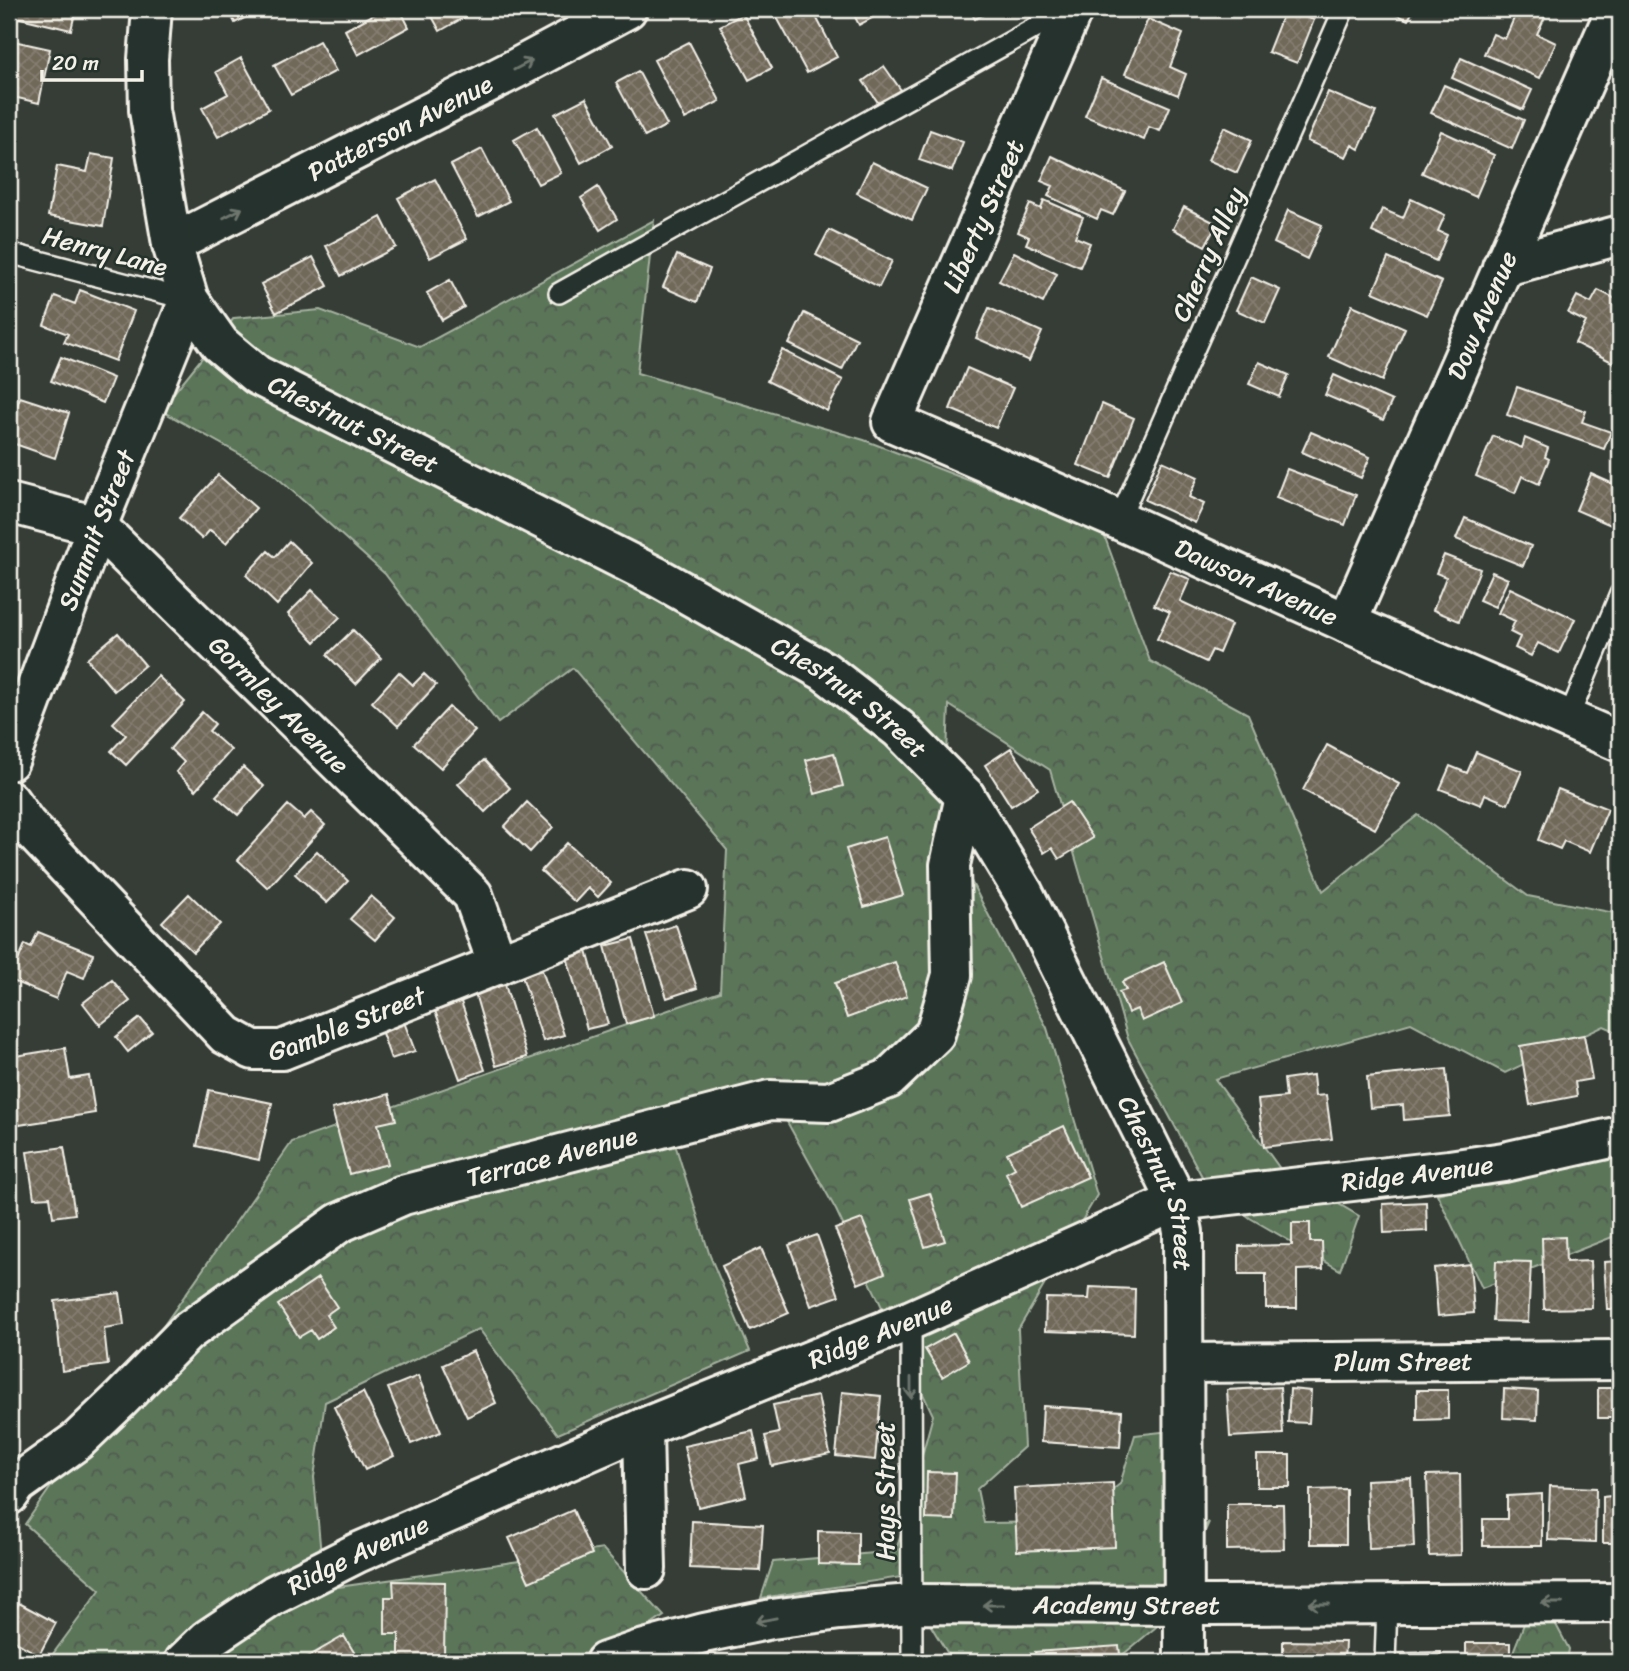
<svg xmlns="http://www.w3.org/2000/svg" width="1629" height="1671" font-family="Sriracha,sans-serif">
	<defs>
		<pattern id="forest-crowns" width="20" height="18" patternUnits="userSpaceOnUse" patternTransform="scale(1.75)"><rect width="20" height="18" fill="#5a7459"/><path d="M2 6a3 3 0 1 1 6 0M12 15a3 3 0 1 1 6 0" fill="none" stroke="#515c4f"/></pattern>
		<pattern id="building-cross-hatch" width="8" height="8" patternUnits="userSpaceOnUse" patternTransform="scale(1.75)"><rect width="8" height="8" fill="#6f6758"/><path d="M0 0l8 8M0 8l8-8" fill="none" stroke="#847d70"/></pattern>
	</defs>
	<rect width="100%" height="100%" fill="#353d36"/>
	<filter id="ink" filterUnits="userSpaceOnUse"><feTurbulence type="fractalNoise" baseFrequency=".0143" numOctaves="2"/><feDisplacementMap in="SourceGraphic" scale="14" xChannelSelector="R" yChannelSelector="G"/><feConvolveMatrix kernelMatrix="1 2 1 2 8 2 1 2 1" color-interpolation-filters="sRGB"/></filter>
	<g filter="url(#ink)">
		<path fill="url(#forest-crowns)" stroke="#a7b2a0" stroke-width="2" d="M654 220 637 373 864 440 1103 532 1150 661 1248 714 1323 891 1418 815 1528 896 1620 914V1033L1604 1026 1505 1073 1411 1023 1215 1079 1281 1170 1359 1216 1340 1270 1250 1218 1205 1182 1128 1039 1050 770 949 705 944 829 1047 1028 1097 1195 1018 1330 1024 1447 977 1489 984 1523 1071 1522 1120 1484 1135 1435 1170 1431 1171 1557 1209 1522 1167 1618 1114 1662H953L901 1577 761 1598 773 1562 896 1551 933 1415 836 1210 766 1084 665 1112 710 1256 750 1351 558 1434 479 1329 325 1402 314 1477 324 1589 603 1549 664 1616 597 1662H47L100 1590 25 1524 292 1142 720 992 727 850 573 668 498 723 385 574 270 471 160 410 234 318 320 310 420 347Z
			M1620 1148V1234L1482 1288 1437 1194Z
			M1526 1619 1554 1621 1569 1649 1567 1662H1509Z"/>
		<path fill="url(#building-cross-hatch)" stroke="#f4f1e8" stroke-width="2" d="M18 9H76L71 30 16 17Z
			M228 9H262L235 23Z
			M384 9H400L409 27 358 55 345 30Z
			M428 9H474L475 11 440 31Z
			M780 9H812L837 57 807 73 774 12Z
			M851 9H883L885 11 859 25Z
			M912 9H934L916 18Z
			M969 9H995L975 19Z
			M1285 9 1314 20 1297 63 1268 52Z
			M1384 9H1414L1408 20Z
			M1518 9H1526L1545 17 1537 34 1556 43 1540 78 1484 54 1493 34 1505 39Z
			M743 14 772 68 749 80 720 26Z
			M1148 19 1183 34 1170 67 1186 74 1178 95 1125 74Z
			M9 40 50 49 39 103 9 96Z
			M319 41 336 71 291 95 274 65Z
			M689 42 720 101 685 119 654 60Z
			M241 58 269 109 218 137 202 108 228 94 216 72Z
			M1461 58 1532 90 1523 110 1452 78Z
			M884 66 903 93 882 108 863 81Z
			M638 71 667 125 645 137 616 83Z
			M1101 78 1170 107 1160 131 1149 127 1144 140 1085 116Z
			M1444 85 1524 120 1512 149 1431 113Z
			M1328 92 1376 112 1359 149 1352 145 1346 157 1307 141Z
			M586 98 612 146 581 163 555 114Z
			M537 127 561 173 538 184 514 140Z
			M1224 127 1252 140 1237 173 1208 160Z
			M930 130 963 142 952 171 919 160Z
			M1441 131 1494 155 1476 197 1422 173Z
			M1620 134V167L1613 135Z
			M482 149 509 201 478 217 451 165Z
			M91 154 114 158 103 226 48 216 57 166 87 172Z
			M1052 156 1125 191 1113 215 1101 210 1097 219 1048 196 1053 186 1041 181Z
			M872 162 927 188 912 220 857 193Z
			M435 179 467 239 430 258 398 198Z
			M598 187 617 219 600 230 581 198Z
			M1411 199 1445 215 1438 231 1447 235 1436 261 1372 232 1382 209 1403 218Z
			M1044 200 1083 217 1075 237 1090 243 1080 267 1026 244 1029 237 1018 232 1030 204 1041 209Z
			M1184 207 1217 224 1205 246 1173 229Z
			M1288 210 1322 225 1307 259 1274 243Z
			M381 217 396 247 341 276 326 246Z
			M829 230 892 261 879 287 816 255Z
			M1014 252 1057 274 1043 303 999 281Z
			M677 255 710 269 697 302 663 287Z
			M313 257 328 286 276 313 261 284Z
			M1388 258 1442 282 1427 315 1373 292Z
			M9 275 17 277 9 305Z
			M1251 277 1280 290 1265 323 1236 310Z
			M450 280 464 307 442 320 427 293Z
			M80 290 134 311 115 361 64 342 68 334 44 325 55 296 75 304Z
			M1598 290 1620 301V366L1575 343 1586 322 1568 313 1577 296 1591 303Z
			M1352 305 1405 328 1382 381 1329 357Z
			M989 308 1042 332 1029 361 976 338Z
			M804 313 857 339 842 370 789 344Z
			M782 350 843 380 827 411 767 381Z
			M61 357 113 378 103 403 51 381Z
			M1259 362 1289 375 1279 397 1249 384Z
			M967 368 1013 388 996 428 950 409Z
			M1334 375 1392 401 1383 420 1325 395Z
			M1517 387 1586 411 1582 422 1611 432 1604 449 1507 415Z
			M20 397 69 413 55 458 9 442V429Z
			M1102 404 1134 418 1110 478 1078 465Z
			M1311 432 1370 457 1361 478 1302 452Z
			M1493 436 1522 448 1525 438 1548 448 1545 457 1549 459 1539 484 1522 476 1515 493 1476 476Z
			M1162 461 1198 477 1189 497 1204 504 1195 523 1145 500Z
			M1287 469 1356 495 1345 525 1276 498Z
			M1591 474 1620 487V529L1576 510Z
			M218 475 256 508 226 543 210 530 202 539 179 518Z
			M1465 518 1531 546 1523 566 1456 539Z
			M289 541 312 563 277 605 246 575 268 551 275 557Z
			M1444 555 1480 569 1459 621 1433 610 1446 577 1436 573Z
			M1170 571 1190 579 1180 601 1231 625 1219 653 1212 650 1206 662 1157 639 1170 612 1154 605Z
			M1492 572 1508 579 1495 607 1479 600Z
			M1510 588 1575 619 1559 653 1538 643 1531 656 1515 648 1520 637 1510 632 1515 621 1498 613Z
			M312 590 340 617 315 642 288 614Z
			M353 630 381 658 356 684 327 655Z
			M118 633 145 665 114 691 87 659Z
			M399 672 413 685 424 674 436 685 398 726 372 702Z
			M158 676 185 702 126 765 111 751 126 735 113 723Z
			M449 707 475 731 441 768 414 744Z
			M202 712 215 724 209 731 231 750 196 790 176 772 184 762 170 749Z
			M1327 745 1399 784 1375 829 1303 790Z
			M1011 748 1038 789 1011 806 985 765Z
			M1476 752 1522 771 1508 804 1485 794 1481 805 1440 789 1450 766 1467 773Z
			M834 753 843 786 815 794 806 760Z
			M484 760 510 788 485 812 458 784Z
			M243 767 264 786 238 815 216 796Z
			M1558 789 1608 809 1590 852 1564 841 1560 849 1538 840Z
			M527 802 553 827 530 852 504 827Z
			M1069 802 1093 838 1059 859 1052 848 1044 853 1028 828Z
			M288 805 304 819 311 812 325 825 268 888 238 860Z
			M885 837 903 895 864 907 846 849Z
			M567 843 611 883 598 897 588 888 575 902 541 871Z
			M317 851 348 881 327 903 295 874Z
			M189 894 220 924 193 952 162 922Z
			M371 896 395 917 375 940 350 919Z
			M676 925 697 988 667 998 646 935Z
			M38 932 93 954 84 978 67 971 56 999 10 980 25 944 31 947Z
			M633 939 654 1016 626 1024 605 946Z
			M587 951 608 1024 587 1029 567 957Z
			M895 962 907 996 847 1018 835 983Z
			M1164 962 1182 1003 1142 1021 1137 1009 1128 1013 1119 992 1126 990 1122 982Z
			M542 970 564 1035 543 1041 522 976Z
			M112 980 130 1001 100 1025 83 1003Z
			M504 981 527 1057 496 1066 474 990Z
			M460 999 485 1070 460 1079 434 1008Z
			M140 1018 152 1032 128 1052 116 1037Z
			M404 1022 415 1051 391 1059 381 1030Z
			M1584 1035 1592 1079 1575 1082 1577 1096 1530 1105 1520 1046Z
			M65 1048 70 1079 89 1076 95 1113 19 1125 13 1085 9 1086V1057Z
			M1616 1065H1620V1096Z
			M1446 1069 1450 1116 1404 1120 1403 1105 1370 1108 1367 1077Z
			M1313 1075 1315 1096 1326 1095 1332 1139 1264 1147 1258 1100 1286 1097 1284 1079Z
			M209 1090 272 1103 259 1160 197 1146Z
			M389 1094 396 1120 378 1124 388 1164 349 1174 332 1109Z
			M1064 1126 1088 1177 1021 1207 1006 1173 1015 1168 1007 1153Z
			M64 1147 75 1214 53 1217 50 1197 34 1198 27 1152Z
			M930 1193 945 1241 925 1247 910 1199Z
			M1426 1202 1427 1231 1384 1233 1383 1204Z
			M862 1219 885 1273 858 1284 835 1229Z
			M1292 1223H1310V1242H1322L1323 1269 1297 1270V1308H1266V1274H1239V1246L1292 1245Z
			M817 1235 839 1296 811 1306 789 1245Z
			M1565 1237 1566 1262 1590 1261 1592 1308 1544 1309 1542 1238Z
			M761 1248 789 1313 750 1330 722 1266Z
			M1496 1261 1531 1262 1528 1322 1493 1321Z
			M1620 1261V1309H1607L1604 1262Z
			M1470 1264 1474 1313 1438 1316 1434 1268Z
			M318 1278 337 1307 326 1315 334 1327 317 1339 311 1330 299 1337 278 1305Z
			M1090 1287 1135 1289 1134 1334 1045 1331 1046 1298 1089 1299Z
			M120 1293 124 1325 104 1328 108 1365 62 1371 55 1301Z
			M954 1333 969 1361 942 1377 925 1349Z
			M473 1351 496 1403 467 1417 443 1365Z
			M418 1376 441 1432 411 1444 388 1388Z
			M1280 1387 1283 1434 1230 1437 1227 1390Z
			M1598 1388H1620V1418H1598Z
			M1290 1389 1311 1391 1309 1423 1288 1422Z
			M1504 1389 1538 1391 1537 1420 1503 1418Z
			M1417 1390H1448V1419L1417 1420Z
			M363 1392 394 1456 365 1470 334 1407Z
			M842 1392 881 1396 875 1460 836 1456Z
			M818 1396 830 1454 772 1466 765 1436 779 1433 773 1405Z
			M1043 1406 1122 1411 1120 1447 1041 1442Z
			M753 1431 759 1459 739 1464 746 1496 698 1507 684 1446Z
			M1257 1455H1290V1487H1257Z
			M927 1472 956 1473 954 1520 926 1519Z
			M1460 1474 1461 1555 1429 1556 1427 1475Z
			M1611 1476H1620V1543H1603V1497L1611 1496Z
			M1411 1478 1414 1547 1369 1549 1366 1480Z
			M1113 1483 1115 1547 1017 1551 1014 1488Z
			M1550 1486 1596 1488 1595 1542 1548 1540Z
			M1346 1489V1544H1310V1490Z
			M1542 1494V1546H1483V1519H1507V1496Z
			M1227 1504H1283L1284 1549 1227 1550Z
			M573 1510 592 1554 529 1582 509 1538Z
			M692 1521 763 1525 760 1571 690 1568Z
			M818 1531 858 1532V1565L818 1564Z
			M393 1581 445 1582 444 1658H399V1634H385V1597H394Z
			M19 1603 56 1623 39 1655 9 1638V1621Z
			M344 1636 360 1662H299Z
			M1283 1641 1345 1642 1344 1662H1241V1655H1283Z
			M1466 1643H1510V1662H1466Z
			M1119 1646 1121 1662H1036L1035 1652Z
			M1441 1652 1442 1662H1395V1653Z"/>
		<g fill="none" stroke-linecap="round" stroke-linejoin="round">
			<defs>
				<path id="lane" d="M9 253 189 300
					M559 293 1069 9
					M1119 520 1344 9
					M1568 719 1620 594
					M911 1320 912 1662
					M1385 1662 1387 1604"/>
				<g id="street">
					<path id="s1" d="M1073 9 892 422 1119 520 1347 623 1620 742"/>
					<path id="s2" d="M172 244 515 69 627 9"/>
					<path d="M1502 267 1620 235"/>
					<path id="s3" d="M9 503 97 526 473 895 498 965"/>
					<path id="s4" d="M1347 623 1616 9"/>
					<path id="s5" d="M9 761 97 526 189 300"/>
					<path id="s6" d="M9 800 26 824 226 1035 253 1050H282L688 889"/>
					<path id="s7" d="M1184 1363 1620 1360"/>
					<path d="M643 1428 646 1569"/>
					<path id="s8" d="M9 1495 17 1484 77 1441 120 1400 187 1332 339 1223 403 1195 770 1100 829 1102 888 1079 935 1034 952 975 950 865 965 796"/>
					<path id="s9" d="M184 1662 208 1639 274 1595 357 1553 643 1428 911 1320 1177 1201 1449 1170 1504 1162 1620 1136"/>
				</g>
				<g id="secondary">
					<path id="s10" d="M152 9 148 59 149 110 172 244 189 300 220 344 257 375 657 577 824 671 899 729 965 796 1023 892 1177 1201 1183 1232 1184 1662"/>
				</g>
				<g id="primary">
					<path id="s11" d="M637 1651 704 1633 772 1619 840 1610 911 1604 1208 1605 1620 1603"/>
				</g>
				<path id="highway" d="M605 1662 637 1651"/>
			</defs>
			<use href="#lane" stroke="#f4f1e8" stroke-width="24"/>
			<use href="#street" stroke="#f4f1e8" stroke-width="44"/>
			<use href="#secondary" stroke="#f4f1e8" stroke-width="44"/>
			<use href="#primary" stroke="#f4f1e8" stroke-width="44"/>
			<use href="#highway" stroke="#f4f1e8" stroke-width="44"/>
			<use href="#lane" stroke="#26332d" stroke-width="19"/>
			<use href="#street" stroke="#26332d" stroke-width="38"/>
			<use href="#secondary" stroke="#26332d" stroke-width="38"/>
			<use href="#primary" stroke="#26332d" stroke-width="38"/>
			<use href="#highway" stroke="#26332d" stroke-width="38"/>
		</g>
		<defs><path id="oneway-shaft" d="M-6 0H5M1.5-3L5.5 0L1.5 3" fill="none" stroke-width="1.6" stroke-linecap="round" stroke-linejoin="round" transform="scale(1.75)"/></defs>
		<g stroke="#6e766e">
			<use href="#oneway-shaft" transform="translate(523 65) rotate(-28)"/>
			<use href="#oneway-shaft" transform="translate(233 213) rotate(-27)"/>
			<use href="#oneway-shaft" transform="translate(911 1388) rotate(90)"/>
			<use href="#oneway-shaft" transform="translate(1552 1603) rotate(180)"/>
			<use href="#oneway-shaft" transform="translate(1319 1604) rotate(180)"/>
			<use href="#oneway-shaft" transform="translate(993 1605) rotate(-180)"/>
			<use href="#oneway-shaft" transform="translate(766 1620) rotate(169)"/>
		</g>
	</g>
	<g text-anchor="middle" stroke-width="5" stroke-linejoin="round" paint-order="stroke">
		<g font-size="26" fill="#f4f1e8" stroke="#26332d">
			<text dy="9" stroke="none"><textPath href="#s2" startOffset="256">Patterson Avenue</textPath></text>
			<text transform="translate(983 216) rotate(-66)" y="9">Liberty Street</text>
			<text transform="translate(105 251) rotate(15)" y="9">Henry Lane</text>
			<text transform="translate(1208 254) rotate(-66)" y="9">Cherry Alley</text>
			<text dy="9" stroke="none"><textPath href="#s4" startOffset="336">Dow Avenue</textPath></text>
			<text dy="9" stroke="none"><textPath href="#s10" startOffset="506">Chestnut Street</textPath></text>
			<text dy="9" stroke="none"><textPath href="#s5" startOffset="247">Summit Street</textPath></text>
			<text dy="9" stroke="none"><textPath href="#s1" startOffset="849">Dawson Avenue</textPath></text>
			<text dy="9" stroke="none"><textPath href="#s10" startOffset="1073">Chestnut Street</textPath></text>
			<text dy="9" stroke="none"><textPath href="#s3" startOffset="346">Gormley Avenue</textPath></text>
			<text dy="9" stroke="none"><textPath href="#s6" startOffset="450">Gamble Street</textPath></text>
			<text dy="9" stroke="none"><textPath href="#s8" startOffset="653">Terrace Avenue</textPath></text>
			<text dy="9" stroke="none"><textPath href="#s9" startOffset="1340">Ridge Avenue</textPath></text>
			<text dy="9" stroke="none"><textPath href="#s10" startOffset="1661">Chestnut Street</textPath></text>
			<text dy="9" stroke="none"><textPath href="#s9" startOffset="774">Ridge Avenue</textPath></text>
			<text dy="9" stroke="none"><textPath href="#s7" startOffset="219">Plum Street</textPath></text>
			<text transform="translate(885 1491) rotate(-90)" y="9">Hays Street</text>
			<text dy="9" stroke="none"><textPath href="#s9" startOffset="206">Ridge Avenue</textPath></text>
			<text dy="9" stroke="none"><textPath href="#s11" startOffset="494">Academy Street</textPath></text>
		</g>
	</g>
	<rect width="1629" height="1671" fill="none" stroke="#26332d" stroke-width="35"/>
	<rect x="18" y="18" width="1594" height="1636" fill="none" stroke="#f4f1e8" stroke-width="2.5" filter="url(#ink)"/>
	<path d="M42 70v10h100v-10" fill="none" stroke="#f4f1e8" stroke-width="3.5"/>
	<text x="52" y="70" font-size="21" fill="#f4f1e8" stroke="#26332d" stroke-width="5" paint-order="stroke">20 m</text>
</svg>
